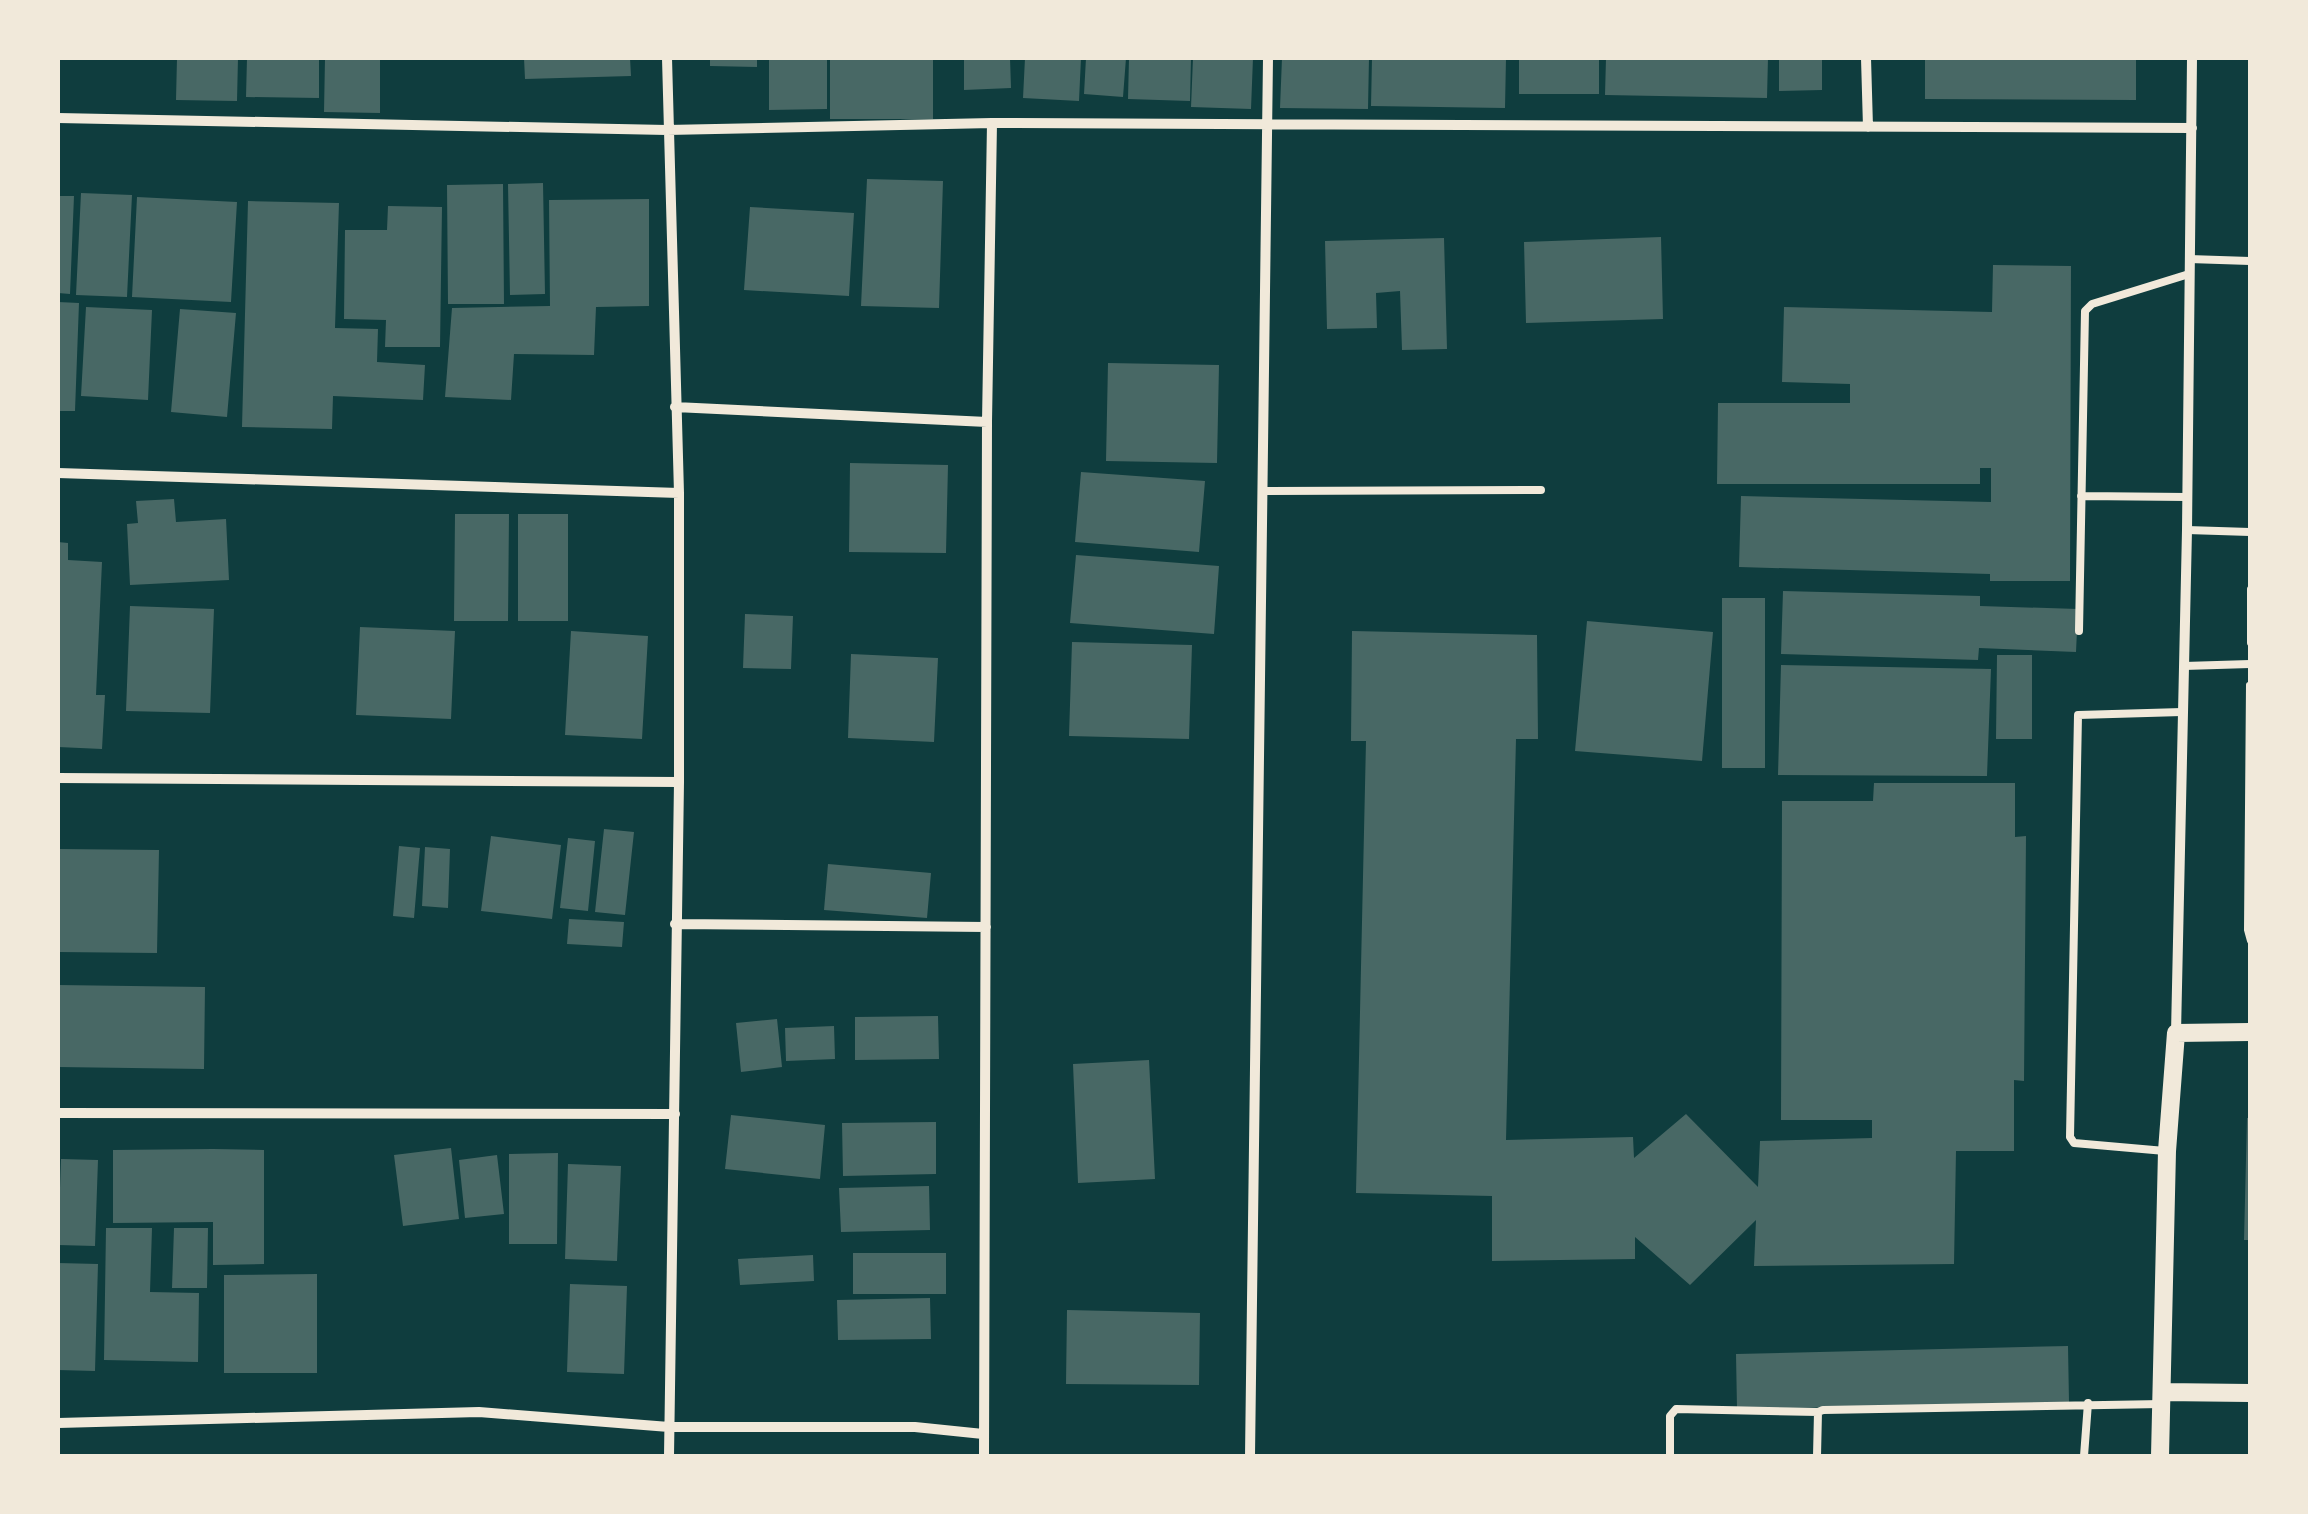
<svg xmlns="http://www.w3.org/2000/svg" width="2308" height="1514" font-family="'Sofia Sans Condensed',sans-serif">
	<rect width="100%" height="100%" fill="#0f3d3e"/>
	<path fill="#486865" d="M177 58H238L237 101 176 100Z
		M247 58H319V98L246 97Z
		M325 58H380V113L324 112Z
		M524 58H630L631 76 525 79Z
		M710 58H757V67L710 66Z
		M769 58H827V109L769 110Z
		M830 58H933V119H830Z
		M964 58H1010L1011 88 964 90Z
		M1025 58H1081L1079 101 1023 98Z
		M1086 58H1126L1123 97 1084 94Z
		M1129 58H1191L1190 101 1128 99Z
		M1193 58H1253L1251 109 1191 107Z
		M1282 58H1369L1368 109 1280 108Z
		M1372 58H1506L1505 108 1371 106Z
		M1519 58H1599V94H1519Z
		M1606 58H1768L1767 98 1605 95Z
		M1779 58H1822V90L1779 91Z
		M1925 58H2136V100L1925 99Z
		M867 179 943 181 939 308 861 306Z
		M543 183 545 294 510 295 508 184Z
		M503 184 504 304H448L447 185Z
		M81 193 132 195 127 297 76 295Z
		M58 196H74L70 294 58 293Z
		M137 197 237 202 231 302 132 297Z
		M649 199V306L596 307 594 355 514 354 511 400 445 397 452 308 550 306 549 200Z
		M248 201 339 203 335 328 378 329 377 362 425 365 423 400 333 396 332 429 242 427Z
		M388 206 442 207 440 347H385L386 320 344 319 345 230H387Z
		M750 207 854 213 849 296 744 290Z
		M1661 237 1663 319 1526 323 1524 242Z
		M1444 238 1447 349 1402 350 1400 291 1376 293 1377 328 1327 329 1325 241Z
		M1993 265 2071 266 2070 581H1990V574L1739 567 1741 496 1991 502V468H1980V484H1717L1718 403H1850V384L1782 382 1784 307 1992 312Z
		M58 302 79 303 75 411H58Z
		M86 307 152 310 148 400 81 396Z
		M180 309 236 313 227 417 171 412Z
		M1108 363 1219 365 1217 463 1106 461Z
		M850 463 948 465 946 553 849 552Z
		M1081 472 1205 481 1199 552 1075 542Z
		M174 499 176 522 226 519 229 580 130 585 127 524 138 523 136 501Z
		M455 514H509L508 621H454Z
		M518 514H568V621H518Z
		M58 542 68 543V560L102 562 96 695H105L102 749 58 747Z
		M1076 555 1219 566 1214 634 1070 623Z
		M1783 591 1980 596V606L2078 609 2076 652 1979 648 1978 660 1781 654Z
		M1722 598H1765V768H1722Z
		M130 606 214 609 210 713 126 711Z
		M745 614 793 616 791 669 743 668Z
		M1587 621 1713 632 1702 761 1575 751Z
		M360 627 455 631 451 719 356 715Z
		M571 631 648 636 642 739 565 735Z
		M1352 631 1537 635 1538 739H1516L1506 1140 1633 1137 1634 1158 1686 1114 1758 1187 1760 1141 1872 1138V1120H1781L1782 801H1873L1874 783H2015V837L2026 836 2024 1081 2014 1080V1151H1956L1954 1264 1754 1266 1756 1220 1690 1285 1635 1237V1259L1492 1261V1196L1356 1193 1366 741H1351Z
		M1072 642 1192 645 1189 739 1069 736Z
		M851 654 938 658 934 742 848 738Z
		M1997 655H2032V739H1996Z
		M1781 665 1991 669 1987 776 1778 775Z
		M604 829 634 832 625 915 595 912Z
		M491 836 561 845 552 919 481 911Z
		M568 838 595 841 588 911 560 908Z
		M399 846 420 848 414 918 393 916Z
		M425 847 450 849 448 908 422 906Z
		M58 849 159 850 157 953 58 952Z
		M828 864 931 873 927 918 824 910Z
		M569 919 624 922 622 947 567 944Z
		M58 985 205 987 204 1069 58 1067Z
		M938 1016 939 1059 855 1060V1017Z
		M777 1019 782 1067 741 1072 736 1023Z
		M834 1026 835 1059 786 1061 785 1028Z
		M1149 1060 1155 1179 1078 1183 1073 1064Z
		M731 1115 825 1125 820 1179 725 1169Z
		M2247 1118H2250V1240H2244Z
		M936 1122V1174L843 1176 842 1123Z
		M451 1148 459 1219 403 1226 394 1155Z
		M213 1149 264 1150V1264L213 1265V1222L113 1223V1150Z
		M558 1153 557 1244H509V1154Z
		M497 1155 504 1214 465 1218 459 1160Z
		M61 1159 98 1160 95 1246 58 1245Z
		M568 1164 621 1166 617 1261 565 1259Z
		M929 1186 930 1230 841 1232 839 1188Z
		M106 1228H152L150 1292 199 1293 198 1362 104 1360Z
		M174 1228H208L207 1288H172Z
		M853 1253H946V1294H853Z
		M813 1255 814 1281 740 1285 738 1259Z
		M58 1263 98 1264 95 1371 58 1370Z
		M317 1274V1373H224V1275Z
		M570 1284 627 1286 624 1374 567 1372Z
		M930 1298 931 1339 838 1340 837 1300Z
		M1067 1310 1200 1313 1199 1385 1066 1384Z
		M2068 1346 2069 1402 1737 1409 1736 1354Z"/>
	<g fill="none" stroke-linecap="round" stroke-linejoin="round">
		<path stroke="#f1e9da" stroke-width="6" d="M2250 643V589
			M2249 685 2247 930 2250 941"/>
		<path stroke="#f1e9da" stroke-width="8" d="M2189 259 2250 261
			M1263 491 1541 490
			M2081 496 2187 497
			M2187 530 2250 532
			M2079 631 2085 311 2092 304 2189 274
			M2184 666 2250 664
			M2165 1151 2074 1143 2070 1137 2078 715 2182 712
			M1670 1456V1416L1676 1409 1818 1412
			M1817 1456 1818 1412 1823 1410 2162 1404
			M2084 1456 2088 1403"/>
		<path stroke="#f1e9da" stroke-width="10" d="M667 58 679 493V782L669 1456
			M1866 58 1868 127
			M58 118 667 130 992 123 2192 128
			M675 407 987 422
			M58 473 679 493
			M58 778 679 782
			M675 924 986 927
			M2176 1033 2187 530 2192 58
			M58 1113 675 1114
			M58 1423 479 1412 669 1427H915L983 1434
			M984 1456 987 422 992 123
			M1250 1456 1268 58"/>
		<path stroke="#f1e9da" stroke-width="18" d="M2162 1392 2250 1393
			M2160 1456 2167 1151 2176 1033 2250 1032"/>
	</g>
	<rect width="2308" height="1514" fill="none" stroke="#f1e9da" stroke-width="120"/>
</svg>
